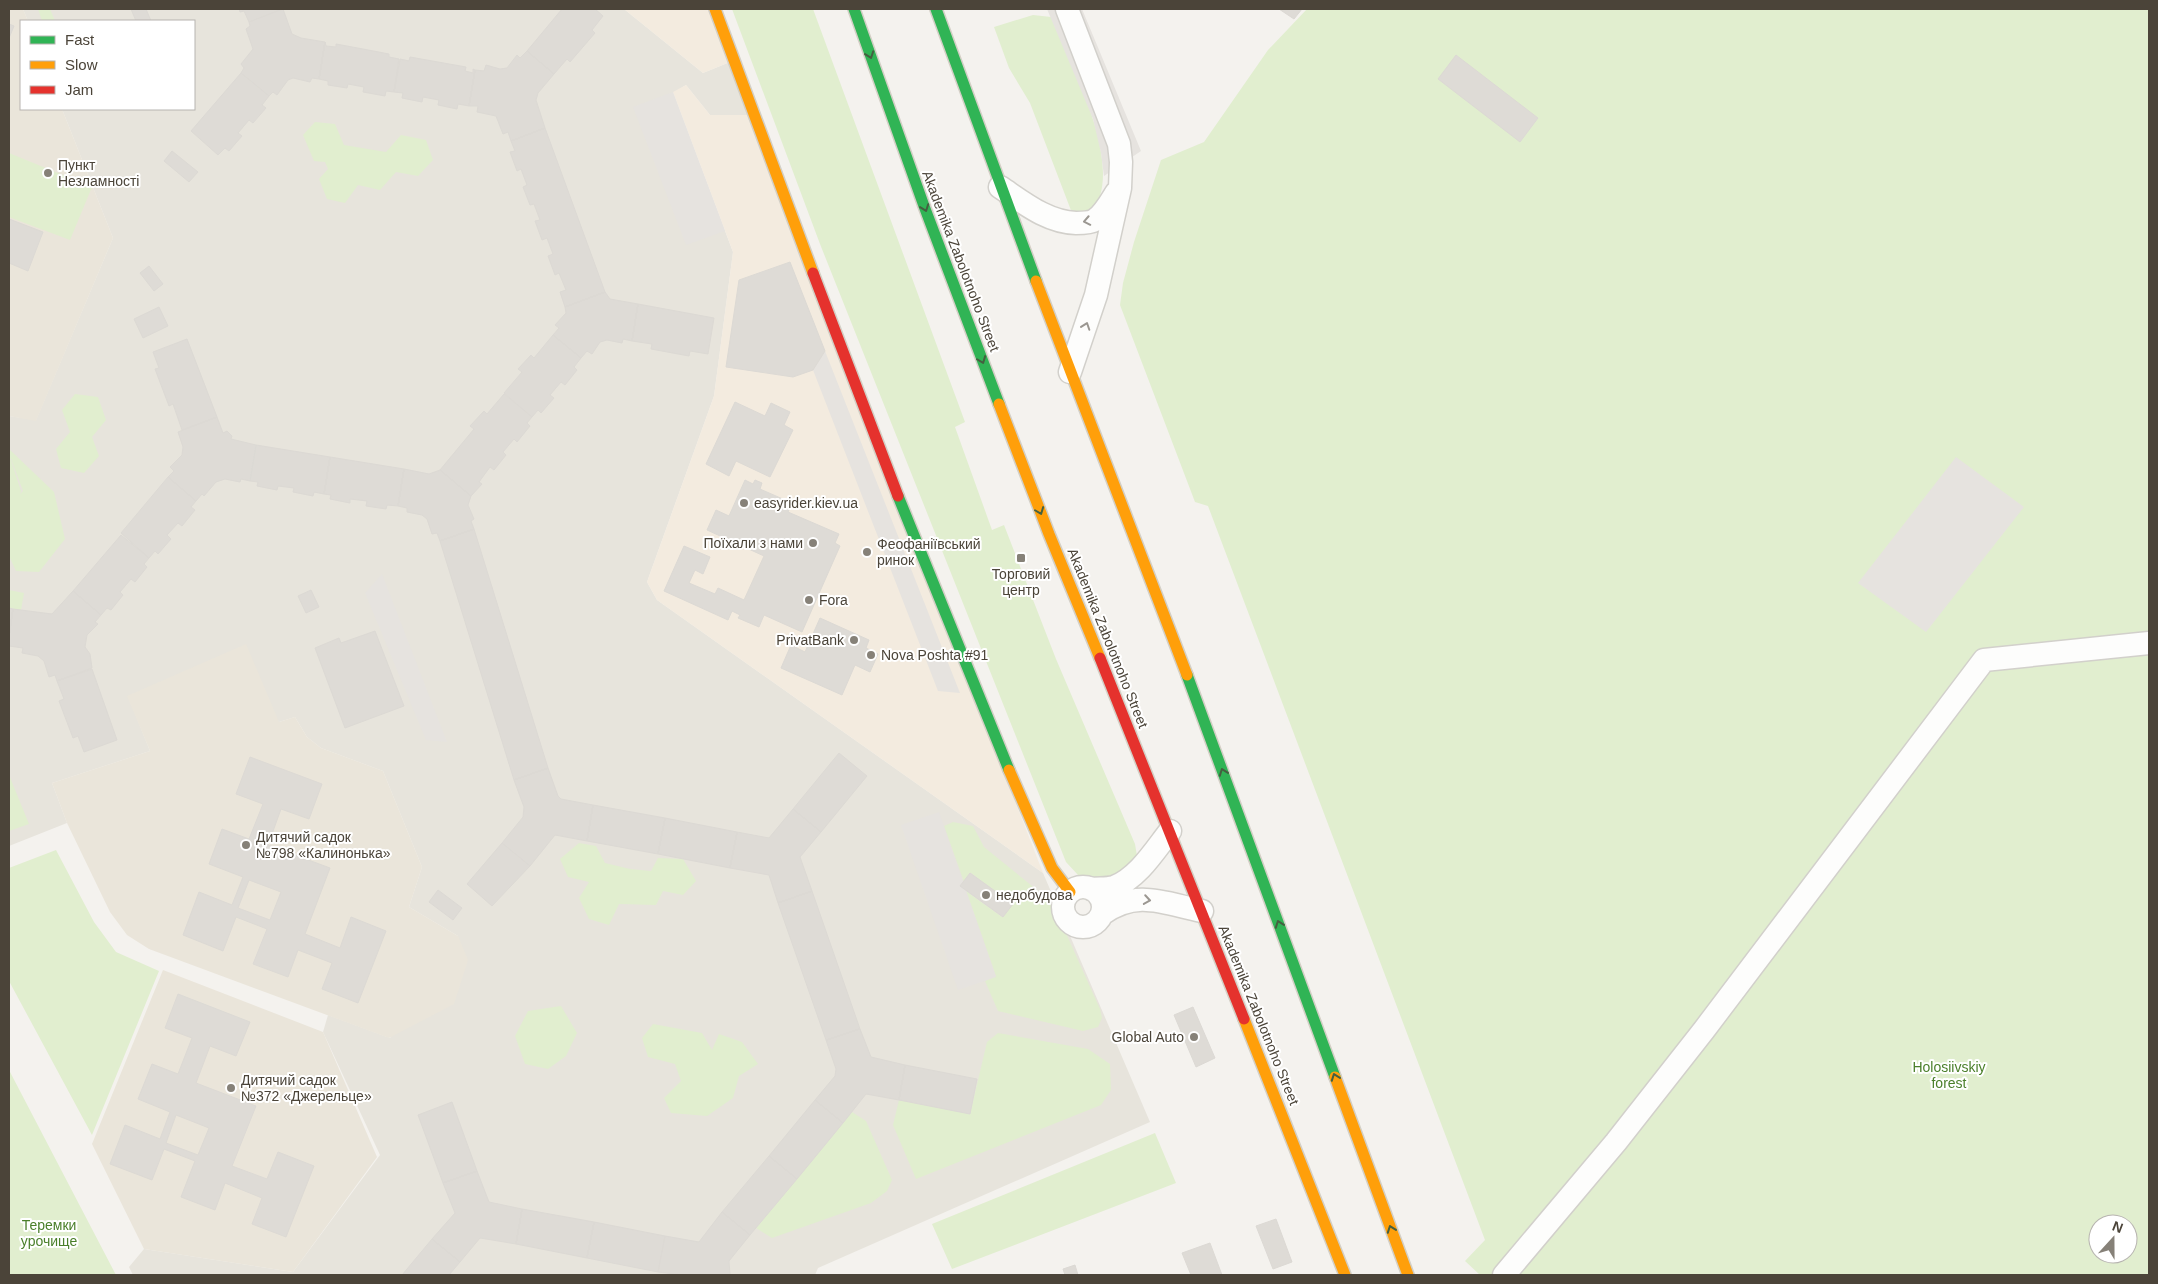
<svg xmlns="http://www.w3.org/2000/svg" width="2158" height="1284" font-family="Helvetica,sans-serif">
	<rect width="100%" height="100%" fill="#f4f2ee"/>
	<path fill="#e7e4dc" d="M23 9H624L703 73 730 62 748 115H710L686 85 673 93 733 252 714 396 647 582 657 600 1043 873 1150 1122 818 1268 815 1275H133L129 1267 144 1249 293 1272 380 1155 323 1032 328 1015 390 1038 458 936 409 907 422 867 383 771 321 748 307 737 295 717 279 722 128 696 150 751 52 783 67 823 9 846V416L36 420 113 238 62 109H194V21H28Z"/>
	<path fill="#f3ebdf" d="M624 9H709L730 62 703 73Z
		M686 85 710 115H748L1043 873 657 600 647 582 714 396 733 252 673 92Z"/>
	<path fill="#eae5da" d="M9 9H23L28 21H21V109H62L113 238 36 421 9 416Z
		M246 644 279 722 295 717 307 737 321 748 383 771 422 867 409 907 458 936 468 960 454 1004 389 1038 149 949 127 935 110 912 67 823 52 783 150 751 127 696Z
		M163 970 323 1032 377 1157 293 1272 144 1249 92 1144Z"/>
	<path fill="#e1eecf" fill-rule="evenodd" d="M38 9H50L55 21H42Z
		M732 9H813L965 422 955 427 992 530 1004 525 1056 659 1135 844 1137 856 1120 876 1089 881 1078 875 1066 862 820 244Z
		M1307 9H2149V1275H1480L1465 1261 1485 1240 1208 506 1195 502 1120 305 1123 283 1134 242 1161 160 1204 142 1268 50ZM2098 1224H2128V1254H2098Z
		M1033 15 1051 17C1070 63 1115 146 1100 196 1098 203 1095 210 1087 213 1083 214 1076 213 1072 213L1030 103 1009 68 994 27Z
		M315 122 335 124 344 145 386 152 401 135 426 140 433 160 418 176 396 172 380 190 358 185 345 203 327 199 319 179 328 169 325 162 314 161 303 135Z
		M9 153 92 187 70 240 9 217Z
		M75 394 98 397 106 420 92 437 99 456 84 473 61 468 56 449 70 432 62 410Z
		M9 449 54 492 65 539 39 572 16 571 9 556V460H11L21 491 20 494 23 491 11 459H9Z
		M9 590 24 593 21 610 9 608Z
		M9 775 29 824 9 831Z
		M953 822 973 826 984 847 1052 902 1100 1009 1102 1018 1098 1027 1083 1031 998 1011 985 981 996 976 966 891 1002 917 1012 904 971 873 964 882 944 826Z
		M579 843 596 846 605 863 630 869 651 871 658 858 683 859 696 881 683 895 663 891 656 905 619 904 609 925 589 919 579 898 589 882 568 877 560 859Z
		M56 850 94 922 116 952 159 971 92 1135 9 981V868Z
		M561 1006 577 1033 566 1056 548 1069 525 1064 515 1036 528 1011Z
		M653 1024 702 1033 712 1050 719 1034 742 1042 758 1064 739 1076 733 1098 707 1116 671 1113 664 1098 681 1081 675 1064 648 1057 642 1038Z
		M998 1033 1088 1049 1110 1064 1111 1090 1101 1105 916 1179 893 1125 899 1100 970 1114 987 1042Z
		M9 1070 116 1275H9Z
		M852 1112 866 1121 892 1180 887 1191 871 1203 772 1238 756 1228Z
		M1155 1133 1176 1183 952 1269 932 1224Z"/>
	<path fill="#e6e3df" d="M1047 9H1082L1141 151 1104 176 1101 153 1093 119Z
		M673 92 725 231 686 245 633 107Z
		M825 351 960 693 938 691 813 370Z
		M1956 457 2024 507 1926 632 1858 583Z
		M382 574 447 742 426 740 365 593Z
		M939 812 996 977 958 990 901 825Z"/>
	<path fill="#dedbd6" stroke="#dcd9d4" fill-rule="evenodd" d="M131 9H146L151 21H136Z
		M239 9H282L249 22 244 11 240 12Z
		M283 9 292 34 301 38 325 42 319 79 312 78 310 82 293 78 288 80 277 95 273 92 269 96 241 73 244 68 241 64 253 49 246 29 250 26 249 22Z
		M562 9H595L603 16 592 30 595 33 570 62 567 59 554 74 527 51Z
		M1279 9H1302L1294 19Z
		M9 24 14 26 9 38Z
		M325 42 326 46 336 47V44L363 49 389 54V57L399 59 394 92 386 91 385 96 363 92 364 87 348 84 347 88 328 85V81L319 79Z
		M527 51 554 74 538 93 536 100 545 128 511 141 508 132 503 134 496 116 477 112 478 106H469L475 70 484 71 486 65 500 69 507 68 517 55 520 58Z
		M1456 55 1538 118 1520 142 1438 79Z
		M410 57 466 67 465 71 473 73V69L475 70 469 106 458 104 457 109 438 105 439 100 423 97 422 102 402 98 403 93 394 92 400 59 409 61Z
		M241 73 269 96 262 105 266 108 253 123 249 120 238 133 242 136 229 151 225 148 218 155 191 131Z
		M545 128 605 292 565 307 560 292 566 290 559 273 555 275 548 256 553 254 547 238 542 240 535 221 540 220 534 204 530 205 523 187 527 185 521 169 517 171 510 152 515 151 511 141Z
		M172 151 198 172 189 182 164 161Z
		M9 219 43 232 28 271 9 263Z
		M790 262 825 351 813 370 793 377 726 367 739 280Z
		M149 266 163 284 154 291 140 273Z
		M605 292 610 299 638 304 632 341 623 339 622 343 607 340 600 342 592 354 587 351 581 358 553 335 559 328 555 325 566 313 565 307Z
		M638 304 714 318 708 354 690 351 689 356 651 349 652 344 632 341Z
		M159 307 168 326 143 338 134 319Z
		M553 335 581 358 574 367 577 370 565 385 561 382 550 395 554 398 541 413 538 410 532 417 504 393 522 372 518 369 531 355 534 358Z
		M187 339 217 417 182 430 173 404 169 406 155 369 159 368 153 352Z
		M504 394 532 417 527 423 530 426 517 442 514 439 503 452 506 455 494 470 490 467 479 482 482 484 471 496 440 470 474 429 470 426 484 411 487 414Z
		M735 402 765 416 771 403 790 412 784 425 793 430 770 477 736 461 729 476 706 464Z
		M217 417 223 433 227 431 232 436 231 439 256 445 250 481 241 479 240 482 225 479 216 482 204 496 202 494 196 501 168 477 174 471 170 467 182 455 183 447 178 432Z
		M256 445 330 457 324 494 314 492 313 496 293 492 294 488 278 486 277 490 257 486 258 482 250 481Z
		M330 457 404 469 398 506 387 505 386 509 366 506 367 501 350 499V503L330 499 331 495 324 494Z
		M404 469 429 474 440 470 471 496 468 505 474 519 471 521 474 529 440 541 437 533 432 534 427 519 422 515 407 512V508L398 506Z
		M168 477 196 501 191 507 195 510 182 526 178 523 167 535 171 539 158 554 155 551 149 558 121 533Z
		M745 480 753 484 755 480 762 483 760 489 792 503 788 512 839 534 835 543 840 546 802 632 764 615 759 627 738 618 740 615 732 611 728 620 664 591 684 546 710 557 703 574 695 570 689 583 715 594 718 588 744 600 764 556 707 530 716 510 729 516Z
		M474 529 548 768 514 780 440 541Z
		M121 535 149 558 144 564 147 567 135 582 131 579 120 592 123 595 111 610 107 608 101 615 73 591Z
		M311 590 319 607 306 613 298 596Z
		M73 591 101 615 95 622 98 624 87 635 85 647 90 654 92 668 57 681 55 675 49 677 44 661 38 656 22 653 23 648 9 646V636L13 609 52 614Z
		M9 608 13 609 9 636Z
		M820 618 869 640 866 648 878 654 870 672 855 665 842 695 781 668 791 645 805 652Z
		M375 631 404 706 345 728 315 648 339 638 341 643Z
		M92 669 117 740 84 752 78 736 73 738 59 701 64 699 57 681Z
		M839 753 867 776 821 832 793 809Z
		M250 757 322 784 309 819 281 809 268 845 330 868 305 934 340 948 351 917 386 931 358 1003 322 989 332 963 298 950 288 977 253 964 267 929 236 917 223 951 183 935 199 892 232 905 243 877 209 864 222 829 249 839 263 804 236 794ZM249 880 281 892 270 920 238 908Z
		M548 768 558 796 561 799 593 805 587 841 555 835 530 866 502 843 523 817 524 807 514 780Z
		M593 805 665 818 658 854 587 841Z
		M793 809 821 832 800 857 812 891 778 903 769 875 730 868 737 832 769 838Z
		M665 818 737 832 730 868 658 854Z
		M502 843 530 866 492 906 467 884Z
		M970 873 1013 904 1003 917 960 886Z
		M438 890 462 908 453 920 429 902Z
		M812 891 860 1029 826 1040 778 903Z
		M178 994 250 1022 236 1056 210 1046 196 1083 256 1106 232 1166 267 1179 278 1152 314 1166 286 1237 252 1224 262 1198 225 1183 215 1210 181 1197 195 1161 164 1149 152 1180 110 1164 125 1125 160 1139 170 1112 138 1099 152 1064 178 1074 192 1038 165 1028ZM176 1115 209 1128 198 1155 166 1143Z
		M1193 1007 1215 1058 1196 1067 1174 1015Z
		M860 1029 871 1057 905 1065 899 1100 866 1094 843 1123 815 1100 835 1076 836 1069 826 1040Z
		M905 1065 977 1079 970 1114 899 1100Z
		M815 1100 843 1123 797 1179 769 1156Z
		M452 1102 477 1171 443 1183 418 1115Z
		M769 1156 797 1179 750 1235 722 1212Z
		M477 1171 489 1202 522 1209 516 1244 480 1238 460 1262 432 1239 455 1213 443 1183Z
		M522 1209 594 1222 587 1258 516 1244Z
		M722 1212 750 1235 729 1261 730 1275H682L658 1272 665 1236 699 1242Z
		M1276 1219 1292 1262 1273 1269 1256 1226Z
		M594 1222 665 1236 658 1272 587 1258Z
		M432 1239 460 1262 449 1275H402Z
		M1210 1243 1222 1275H1191L1182 1253Z
		M1075 1265 1078 1275H1065L1063 1269Z"/>
	<g fill="none" stroke-linecap="round" stroke-linejoin="round">
		<defs>
			<path id="street" d="M1067 9 1119 144 1121 162 1120 188 1096 295 1070 372
				M1000 187C1024 203 1047 222 1076 223 1082 223 1090 223 1095 220 1104 214 1111 201 1116 193
				M1063 907a20 20 0 1 1 40 0a20 20 0 1 1-40 0Z
				M1091 889C1098 888 1107 889 1114 887 1138 878 1155 850 1170 831
				M1102 914C1137 889 1163 903 1202 911
				M1504 1275 1616 1142 1704 1030 1984 660 2149 643"/>
			<path id="fast" d="M854 9 924 206 999 404
				M936 9 1036 281
				M898 496 1009 770
				M1187 675 1335 1077"/>
			<path id="slow" d="M715 9 813 273
				M1036 281 1187 675
				M999 404 1049 534 1100 658
				M1009 770 1052 868 1070 892
				M1244 1019 1345 1275
				M1335 1077 1408 1275"/>
			<path id="jam" d="M813 273 898 496
				M1100 658 1244 1019"/>
		</defs>
		<use href="#street" stroke="#d2d0cb" stroke-width="25"/>
		<use href="#fast" stroke="#d3cfc5" stroke-width="14"/>
		<use href="#slow" stroke="#d3cfc5" stroke-width="14"/>
		<use href="#jam" stroke="#d3cfc5" stroke-width="14"/>
		<use href="#street" stroke="#fdfdfc" stroke-width="22"/>
		<use href="#fast" stroke="#30b455" stroke-width="11"/>
		<use href="#slow" stroke="#ff9f0a" stroke-width="11"/>
		<use href="#jam" stroke="#e5322d" stroke-width="11"/>
	</g>
	<defs><path id="oneway-chevron" d="M-2-3.5L2.5 0L-2 3.5" fill="none" stroke-width="1.6" stroke-linecap="round" stroke-linejoin="round" transform="scale(1.25)"/></defs>
	<g stroke="#446040">
		<use href="#oneway-chevron" transform="translate(870 55) rotate(70)"/>
		<use href="#oneway-chevron" transform="translate(925 208) rotate(70)"/>
		<use href="#oneway-chevron" transform="translate(982 360) rotate(69)"/>
		<use href="#oneway-chevron" transform="translate(1040 511) rotate(69)"/>
		<use href="#oneway-chevron" transform="translate(1223 772) rotate(-110)"/>
		<use href="#oneway-chevron" transform="translate(1279 924) rotate(-110)"/>
		<use href="#oneway-chevron" transform="translate(1335 1077) rotate(-110)"/>
		<use href="#oneway-chevron" transform="translate(1391 1229) rotate(-110)"/>
	</g>
	<g stroke="#9b9791">
		<use href="#oneway-chevron" transform="translate(1087 221) rotate(169)"/>
		<use href="#oneway-chevron" transform="translate(1086 326) rotate(-71)"/>
		<use href="#oneway-chevron" transform="translate(1147 900) rotate(9)"/>
	</g>
	<g fill="#868178" stroke="#fff" stroke-width="2">
		<circle cx="48" cy="173" r="5"/>
		<circle cx="744" cy="503" r="5"/>
		<circle cx="813" cy="543" r="5"/>
		<circle cx="867" cy="552" r="5"/>
		<rect x="1016" y="553" width="10" height="10" rx="2.5"/>
		<circle cx="809" cy="600" r="5"/>
		<circle cx="854" cy="640" r="5"/>
		<circle cx="871" cy="655" r="5"/>
		<circle cx="246" cy="845" r="5"/>
		<circle cx="986" cy="895" r="5"/>
		<circle cx="1194" cy="1037" r="5"/>
		<circle cx="231" cy="1088" r="5"/>
	</g>
	<g text-anchor="middle" stroke-width="4" stroke-linejoin="round" paint-order="stroke">
		<g font-size="14" fill="#4b4439" stroke="#fff" text-anchor="start">
			<text x="58" y="170">Пункт<tspan x="58" dy="16">Незламності</tspan></text>
			<text x="754" y="508">easyrider.kiev.ua</text>
			<text x="803" y="548" text-anchor="end">Поїхали з нами</text>
			<text x="877" y="549">Феофаніївський<tspan x="877" dy="16">ринок</tspan></text>
			<text x="1021" y="579" text-anchor="middle">Торговий<tspan x="1021" dy="16">центр</tspan></text>
			<text x="819" y="605">Fora</text>
			<text x="844" y="645" text-anchor="end">PrivatBank</text>
			<text x="881" y="660">Nova Poshta #91</text>
			<text x="256" y="842">Дитячий садок<tspan x="256" dy="16">№798 «Калинонька»</tspan></text>
			<text x="996" y="900">недобудова</text>
			<text x="1184" y="1042" text-anchor="end">Global Auto</text>
			<text x="241" y="1085">Дитячий садок<tspan x="241" dy="16">№372 «Джерельце»</tspan></text>
		</g>
		<g font-size="14" fill="#4b4439" stroke="#fff">
			<text transform="translate(961 261) rotate(69)" y="5">Akademika Zabolotnoho Street</text>
			<text transform="translate(1108 638) rotate(68)" y="5">Akademika Zabolotnoho Street</text>
			<text transform="translate(1259 1015) rotate(68)" y="5">Akademika Zabolotnoho Street</text>
		</g>
		<g font-size="14" fill="#4a7f2a" stroke="#fff">
			<text x="1949" y="1072">Holosiivskiy<tspan x="1949" dy="16">forest</tspan></text>
			<text x="49" y="1230">Теремки<tspan x="49" dy="16">урочище</tspan></text>
		</g>
	</g>
	<rect width="2158" height="1284" fill="none" stroke="#4b4439" stroke-width="20"/>
	<rect x="20" y="20" width="175" height="90" fill="#ffffff" stroke="#b7b4b0"/>
	<rect x="30" y="36" width="25" height="8" fill="#30b455" stroke="#b7b4b0"/>
	<text x="65" y="45" font-size="15" fill="#4b4439">Fast</text>
	<rect x="30" y="61" width="25" height="8" fill="#ff9f0a" stroke="#b7b4b0"/>
	<text x="65" y="70" font-size="15" fill="#4b4439">Slow</text>
	<rect x="30" y="86" width="25" height="8" fill="#e5322d" stroke="#b7b4b0"/>
	<text x="65" y="95" font-size="15" fill="#4b4439">Jam</text>
	<g transform="translate(2113 1239) rotate(21)"><circle r="24" fill="#ffffff" stroke="#b7b4b0"/>
	<path d="M0-4L9 19L0 12L-9 19Z" fill="#868178"/>
	<text y="-8" font-size="14" font-weight="bold" text-anchor="middle" fill="#4b4439">N</text>
	</g>
</svg>
